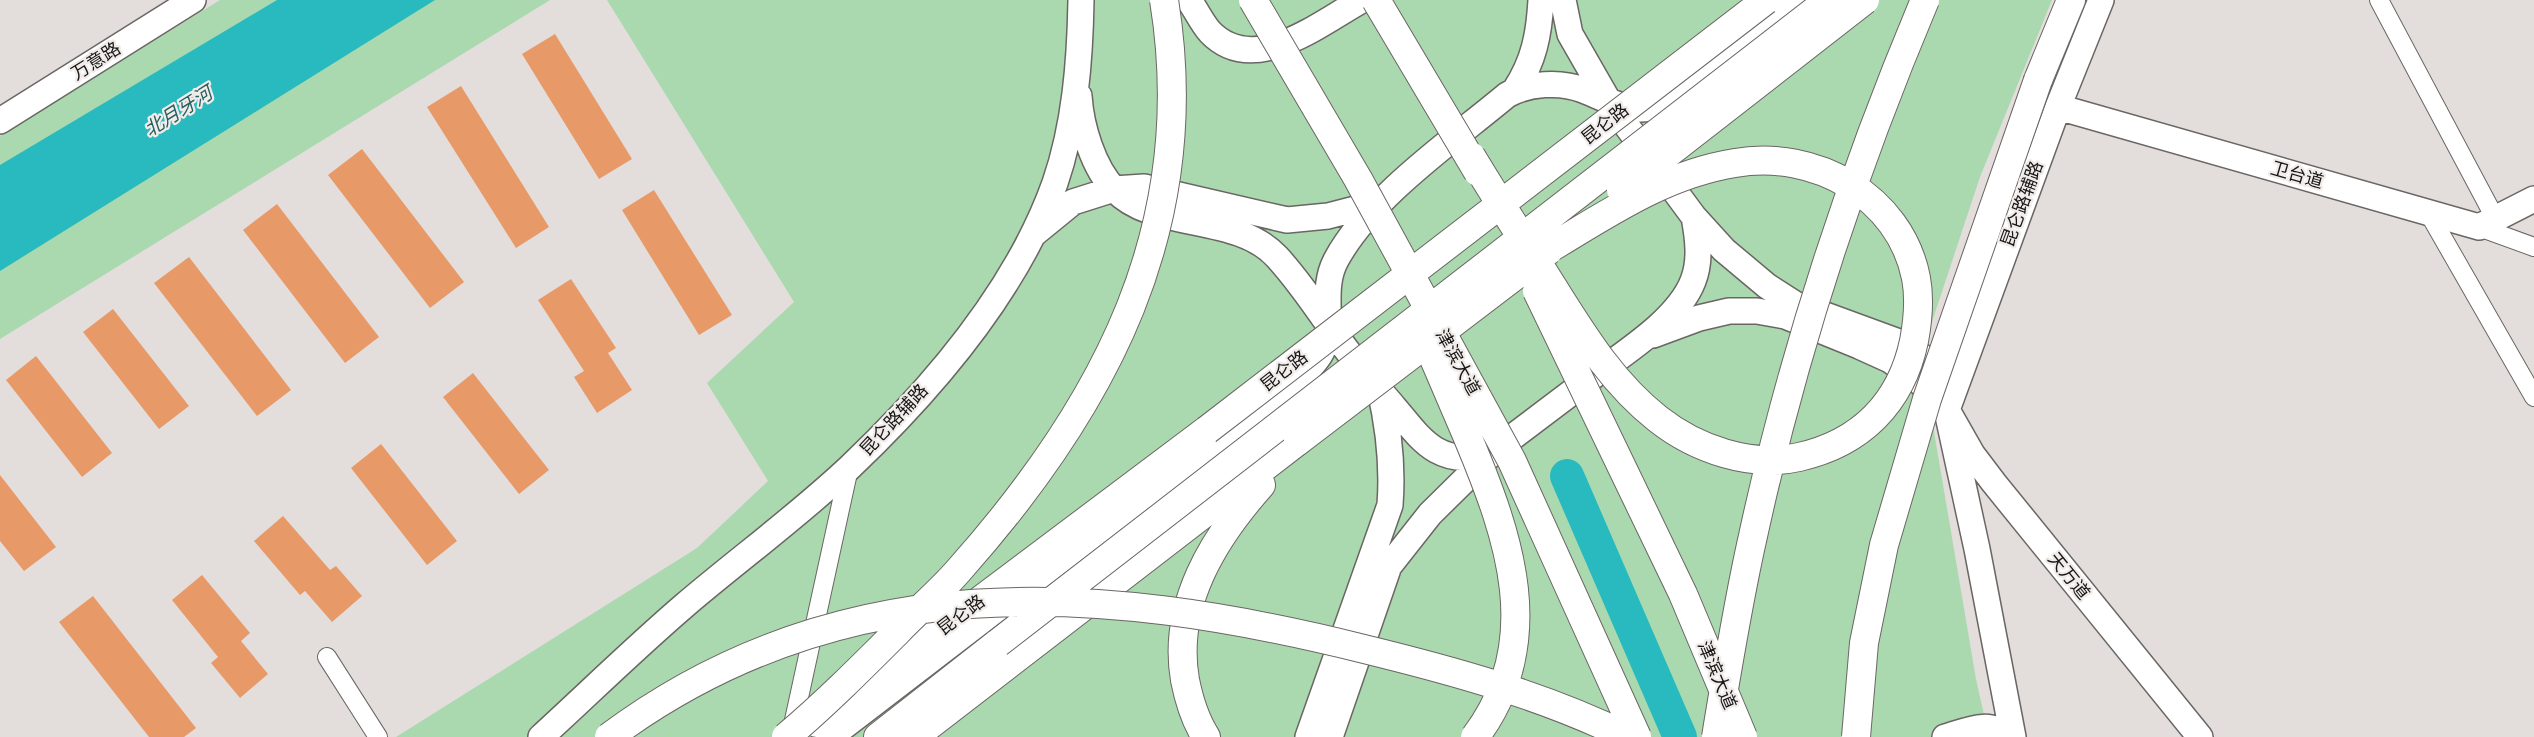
<svg xmlns="http://www.w3.org/2000/svg" width="2534" height="737" font-family="Rubik,'Noto Sans SC',sans-serif">
	<rect width="100%" height="100%" fill="#e3dedc"/>
	<path fill="#aad9af" d="M220 0H550L0 339V136Z
		M607 0H2052L1980 177 1921 355 1976 679 1989 737H396L697 548 768 481 707 383 794 302Z"/>
	<path fill="#28babf" d="M277 0H435L0 271V165Z"/>
	<g fill="none" stroke-linecap="round" stroke-linejoin="round">
		<path stroke="#28babf" stroke-width="34" d="M1567 476 1680 737"/>
	</g>
	<path fill="#e89968" d="M555 34 632 159 599 179 522 54Z
		M461 86 549 227 516 248 427 107Z
		M362 149 464 282 430 308 328 175Z
		M654 190 732 315 699 335 622 210Z
		M277 204 379 337 345 363 243 230Z
		M189 257 291 390 257 416 154 283Z
		M571 279 616 348 608 353 632 390 597 413 574 377 584 371 538 300Z
		M113 309 189 406 159 429 83 332Z
		M36 356 112 453 82 477 6 380Z
		M473 373 549 470 519 494 443 397Z
		M381 444 457 541 427 565 351 468Z
		M0 475 56 547 24 571 0 541Z
		M283 516 330 570 336 566 362 596 332 622 305 591 300 595 254 541Z
		M202 575 250 633 241 641 268 674 240 698 211 663 218 657 172 600Z
		M93 596 196 728 184 737H149L59 622Z"/>
	<g fill="none" stroke-linecap="round" stroke-linejoin="round">
		<defs>
			<path id="street" d="M2379 0 2495 218
				M2428 212 2534 397
				M2479 227 2534 247
				M327 657 378 737
				M791 734 849 468"/>
			<path id="secondary" d="M1189 0C1196 10 1202 23 1210 32 1254 78 1320 23 1362 0
				M1563 0 1570 34 1609 102 1694 217 1724 250 1767 286 1795 304 1896 341 1926 359 1940 379 1977 549 2013 737
				M1515 90C1534 61 1539 35 1541 0
				M1079 96C1081 126 1093 168 1115 190 1154 231 1237 213 1277 257 1302 284 1322 316 1343 345 1359 367 1377 387 1394 407 1407 422 1419 440 1436 450 1456 461 1474 459 1494 451 1527 426 1559 402 1592 377 1624 353 1678 320 1693 281 1701 261 1698 238 1694 217
				M2058 107 2479 227 2534 199
				M0 121 193 0
				M1035 233 1073 202 1114 189 1144 187 1287 220 1328 216 1378 203
				M1653 335 1699 318 1729 311H1757L1785 316 1859 346 1890 360 1918 380 1947 410 1972 454 1994 483 2200 737
				M1947 410 2058 107 2101 0
				M541 737C589 693 636 647 685 605 739 559 798 516 850 467 931 390 1017 290 1055 183 1075 125 1080 61 1081 0
				M830 737 1307 371C1312 365 1318 359 1321 353 1337 325 1319 292 1336 260 1370 197 1452 141 1507 95 1528 83 1561 81 1583 90 1608 99 1630 116 1658 106L1793 0
				M1308 737 1390 505C1393 466 1389 429 1380 390L1356 376
				M1330 737 1389 566 1430 514 1493 452
				M1945 737C1964 732 1991 718 2005 737"/>
			<path id="highway" d="M2038 80 2071 0
				M817 723 1207 430
				M878 737 998 643
				M914 737 1298 441
				M1206 737C1195 720 1189 700 1185 680 1172 605 1213 539 1261 485"/>
		</defs>
		<use href="#street" stroke="#6a6663" stroke-width="20"/>
		<use href="#secondary" stroke="#6a6663" stroke-width="28"/>
		<use href="#highway" stroke="#6a6663" stroke-width="30"/>
		<use href="#street" stroke="#fff" stroke-width="18"/>
		<use href="#secondary" stroke="#fff" stroke-width="25"/>
		<use href="#highway" stroke="#fff" stroke-width="28"/>
		<defs>
			<path id="highway-bridge" d="M1253 0 1358 179 1512 461 1637 737
				M1376 0 1478 172
				M1471 156C1497 199 1524 241 1551 284 1582 333 1611 382 1658 419 1696 449 1751 468 1799 457 1861 443 1901 403 1914 341 1918 320 1920 299 1916 278 1900 196 1814 149 1735 163 1666 174 1610 212 1552 247
				M1621 190 1865 0
				M1537 291 1683 594 1743 737
				M1420 326C1436 363 1452 401 1468 438 1509 536 1547 642 1475 737
				M1207 430 1766 0
				M1298 441 1549 250
				M998 643 1829 0
				M609 737C840 565 1099 583 1364 649 1454 671 1545 696 1628 737
				M786 737C825 704 861 668 897 632 917 611 940 592 959 570 1105 406 1201 226 1164 0
				M1716 737C1727 670 1738 602 1753 536 1793 352 1852 173 1925 0
				M1856 737 1864 643 1884 545 1927 399 2038 80"/>
		</defs>
		<use href="#highway-bridge" stroke="#6a6663" stroke-width="30" stroke-linecap="butt"/>
		<use href="#highway-bridge" stroke="#fff" stroke-width="28"/>
	</g>
	<g text-anchor="middle" stroke-width="4.5" stroke-linejoin="round" paint-order="stroke">
		<g font-size="18" fill="#161414" stroke="#f0ece9">
			<text transform="translate(96 61) rotate(-32)" y="6">万意路</text>
			<text transform="translate(1605 124) rotate(-38)" y="6">昆仑路</text>
			<text transform="translate(2297 175) rotate(16)" y="6">卫台道</text>
			<text transform="translate(2022 204) rotate(-70)" y="6">昆仑路辅路</text>
			<text transform="translate(1458 362) rotate(61)" y="6">津滨大道</text>
			<text transform="translate(1284 371) rotate(-38)" y="6">昆仑路</text>
			<text transform="translate(894 420) rotate(-47)" y="6">昆仑路辅路</text>
			<text transform="translate(2069 576) rotate(51)" y="6">天万道</text>
			<text transform="translate(961 615) rotate(-37)" y="6">昆仑路</text>
			<text transform="translate(1717 675) rotate(67)" y="6">津滨大道</text>
		</g>
		<g font-size="19" font-style="italic" fill="#265e60" stroke="#f0ece9">
			<text transform="translate(178 111) rotate(-32)" y="7">北月牙河</text>
		</g>
	</g>
</svg>
